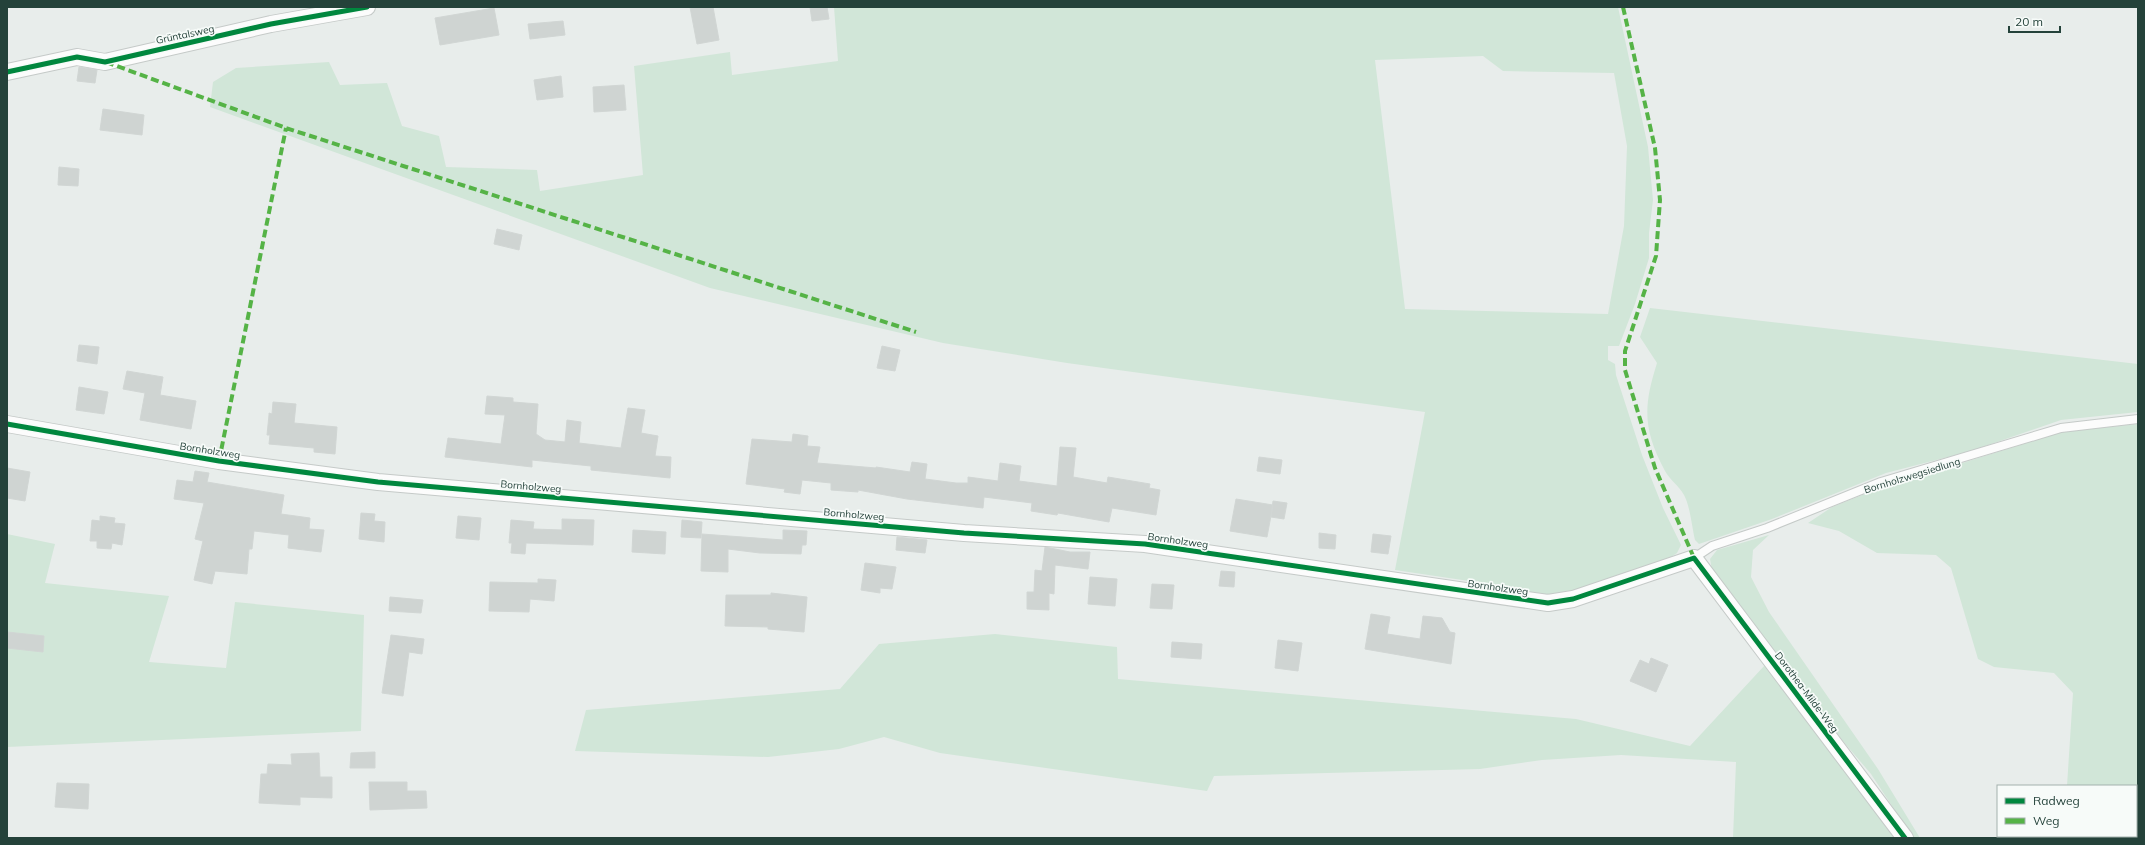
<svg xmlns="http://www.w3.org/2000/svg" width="2145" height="845" font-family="Mulish,sans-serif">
	<rect width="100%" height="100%" fill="#e8edeb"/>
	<path fill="#d1e6d8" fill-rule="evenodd" d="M834 7H1618L1648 147 1653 200 1649 233V258L1635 304 1619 346H1608V360L1615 364 1616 375 1642 455 1663 508 1681 545 1677 553 1668 559 1565 593 1538 597 1479 589 1469 581 1395 570 1425 412 1067 363 943 343 710 288 210 107 213 82 236 68 329 62 340 85 387 83 402 126 439 136 446 167 537 170 540 191 643 175 634 66 730 52 732 75 838 61ZM1483 56 1503 71 1614 73 1627 146 1624 226 1608 314 1405 309 1375 60Z
		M1650 308 2138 364V412L2061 420 1971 451 1886 473 1772 519 1699 544 1695 540C1692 527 1690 506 1684 495 1679 486 1670 480 1665 471 1643 430 1643 407 1657 363L1640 337Z
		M2138 424V838H2064V836H2136V786H2067L2073 693 2054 673 1994 667 1978 659 1951 568 1936 555 1877 553 1839 531 1808 523 1832 507 1870 492 2061 432Z
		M7 534 55 544 45 583 169 596 149 662 226 668 235 602 364 615 361 731 7 747Z
		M1769 535 1753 550 1751 577 1769 612 1878 769 1920 838H1913L1871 774 1842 740 1712 570 1710 559 1717 550Z
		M995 634 1117 647 1118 679 1576 719 1690 746 1765 665 1896 838H1733L1736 762 1621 755 1542 760 1480 769 1214 776 1207 791 940 753 884 737 839 749 768 757 575 751 586 710 840 689 879 644Z"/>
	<path fill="#cfd4d2" stroke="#d1d6d4" d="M690 7H713L719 40 697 44Z
		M810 7H827L829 19 812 21Z
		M494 8 499 35 440 45 435 18Z
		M563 21 565 35 530 39 528 24Z
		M79 67 97 70 95 83 77 81Z
		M561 76 563 97 537 100 534 80Z
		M624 85 626 110 594 112 593 87Z
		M103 109 144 115 142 135 100 130Z
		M59 167 79 169 78 186 58 185Z
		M497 229 522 235 519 250 494 244Z
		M79 345 99 347 97 364 77 361Z
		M882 346 900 350 895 371 877 368Z
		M127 371 163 377 160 395 196 401 191 429 140 420 145 393 123 389Z
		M79 387 108 392 104 414 76 410Z
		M487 396 513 398V402L538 404 536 434 545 440 565 442 567 420 581 422 579 443 621 448 628 408 645 410 641 433 658 436 655 456 671 457 670 478 591 470V466L532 460V467L445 457 448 438 501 444 505 415 485 414Z
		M273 402 296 404 294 423 337 427 335 454 314 452V448L269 444 270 435H267L269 415V413L272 414Z
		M793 434 808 436 807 446 820 447 817 463 876 468V467L910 472 912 462 927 464 925 479 956 483H968V477L998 481 1000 463 1021 466 1019 481 1057 486 1060 447 1076 448 1073 477 1107 483 1108 477 1150 484 1149 488 1160 490 1156 515 1112 508 1109 522 1058 513 1057 515 1031 511 1032 503 984 497 983 508 907 499 858 490V492L831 490V483L802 480 800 494 784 492 785 489 746 484 752 439 792 442Z
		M1259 457 1282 460 1280 474 1257 471Z
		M7 468 30 472 25 501 7 498Z
		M195 471 209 473 207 482 284 495 281 514 310 518 309 529 324 530 321 552 288 548 289 535 254 531 252 549H249L247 574 215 571 212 584 194 580 203 541 195 539 204 503 174 499 177 480 193 482Z
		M1236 499 1273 505 1267 537 1230 531Z
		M1273 501 1287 503 1284 519 1271 517Z
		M361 513 375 514 374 521 385 522 384 542 359 539Z
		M100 516 115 518 114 523 125 524 122 545 112 543 111 549 97 548V541H90L92 520 100 521Z
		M458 516 481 518 479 540 456 538Z
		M562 519 594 520 593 545 526 543 525 554 511 553 512 543H509L511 520 534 522 533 529 562 530Z
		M682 520 702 522 701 538 681 537Z
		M633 530 666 532 665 554 632 552Z
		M783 530 807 531 806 545H802L801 554 760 553 728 549V572L701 571 702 534 783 540Z
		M1319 533 1336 535 1335 549 1319 548Z
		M1373 534 1391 536 1388 554 1371 552Z
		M897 537 927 540 925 553 896 550Z
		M1045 547 1070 552H1090L1088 569 1055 565 1054 594 1049 593V610L1027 609V592H1034L1035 570 1042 571Z
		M865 563 896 567 892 589 880 588V593L861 590Z
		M1221 571 1235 572 1234 587 1219 586Z
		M1090 577 1117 579 1115 606 1088 604Z
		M538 579 556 580 554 601 530 599 529 612 489 611 490 582 538 583Z
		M1152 584 1174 585 1172 609 1150 608Z
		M771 593 807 597 804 632 768 629V627L725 626 726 595H771Z
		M390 597 423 600 421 613 389 611Z
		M1371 614 1390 617 1387 634 1420 639 1423 616 1442 618 1450 632 1455 633 1451 664 1365 649Z
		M7 632 44 636 43 652 7 648Z
		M391 635 424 639 422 654 409 652 403 696 382 693Z
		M1278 640 1302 643 1298 671 1275 668Z
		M1172 642 1202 644 1201 659 1171 657Z
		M1651 658 1668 665 1656 692 1630 681 1640 660 1649 664Z
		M375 752V768H350L351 753Z
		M319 753 320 777H332V798L300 797V805L259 803 261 774H267L268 764 292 765 291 754Z
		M369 782H407V791H426L427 808 370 810Z
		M57 783 89 784 88 809 55 807Z"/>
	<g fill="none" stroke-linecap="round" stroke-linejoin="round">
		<defs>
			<path id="service" d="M1694 558 1712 546 1767 528 1881 482 2061 428 2138 419"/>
			<path id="minor" d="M7 72 77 57 105 62 271 24 367 7
				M7 424 219 461 378 482 964 533 1145 544 1548 603 1573 599 1694 558 1905 838"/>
		</defs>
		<use href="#service" stroke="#c5cac8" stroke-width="10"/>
		<use href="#minor" stroke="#c5cac8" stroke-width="18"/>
		<use href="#service" stroke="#fcfcfc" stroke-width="8"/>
		<use href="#minor" stroke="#fcfcfc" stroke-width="16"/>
		<path stroke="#55b346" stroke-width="4" stroke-dasharray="8 4" stroke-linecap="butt" d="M1623 7 1655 148 1660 200 1656 256 1625 351V370L1655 468 1694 558
			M106 62 286 128 916 332
			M219 461 286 128"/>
		<defs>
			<path id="cycleway" d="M7 72 77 57 105 62 271 24 367 7
				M7 424 219 461 378 482 964 533 1145 544 1548 603 1573 599 1694 558 1905 838"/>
		</defs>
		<use href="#cycleway" stroke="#f7fbf9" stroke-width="8"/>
		<use href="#cycleway" stroke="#00873e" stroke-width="5"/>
	</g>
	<g text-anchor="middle" stroke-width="3.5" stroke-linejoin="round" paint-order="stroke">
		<g font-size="10" fill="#24423a" stroke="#f7fbf9">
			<text transform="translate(185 34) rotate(-12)" y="4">Grüntalsweg</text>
			<text transform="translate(210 450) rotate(9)" y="4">Bornholzweg</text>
			<text transform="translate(1912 475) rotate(-17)" y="4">Bornholzwegsiedlung</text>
			<text transform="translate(531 486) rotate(5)" y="4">Bornholzweg</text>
			<text transform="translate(854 514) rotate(5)" y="4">Bornholzweg</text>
			<text transform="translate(1178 540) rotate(8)" y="4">Bornholzweg</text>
			<text transform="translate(1498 587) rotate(8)" y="4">Bornholzweg</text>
			<text transform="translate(1807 692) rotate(53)" y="4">Dorothea-Milde-Weg</text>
		</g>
	</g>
	<rect width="2145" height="845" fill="none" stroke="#24423a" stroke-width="16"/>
	<rect x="1997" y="785" width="140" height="52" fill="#f7fbf9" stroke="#a3b1ad"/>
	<rect x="2005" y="798" width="20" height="6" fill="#00873e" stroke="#a3b1ad"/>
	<text x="2033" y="805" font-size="12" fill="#24423a">Radweg</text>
	<rect x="2005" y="818" width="20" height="6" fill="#55b346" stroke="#a3b1ad"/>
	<text x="2033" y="825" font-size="12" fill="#24423a">Weg</text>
	<path d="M2009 26v6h51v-6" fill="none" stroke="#24423a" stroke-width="2"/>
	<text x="2015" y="26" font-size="12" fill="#24423a" stroke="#f7fbf9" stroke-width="3" paint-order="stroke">20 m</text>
</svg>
